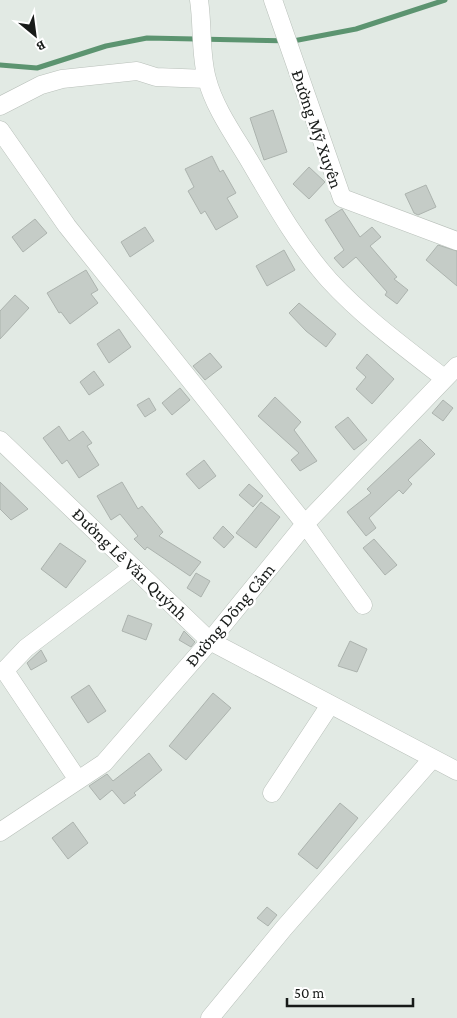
<svg xmlns="http://www.w3.org/2000/svg" width="457" height="1018" font-family="'Crimson Pro',serif">
	<rect width="100%" height="100%" fill="#e2eae4"/>
	<g fill="none" stroke-linecap="round" stroke-linejoin="round">
		<path stroke="#5c9470" stroke-width="5" d="M0 65 37 68 106 46 147 38 293 41 356 29 445 0"/>
	</g>
	<path fill="#c5ccc7" stroke="#acb3ae" d="M273 110 287 152 264 160 250 118Z
		M212 156 220 172 223 170 236 193 227 198 238 217 216 230 205 211 201 214 188 191 194 187 185 169Z
		M309 167 325 182 309 199 293 184Z
		M426 185 436 207 418 215 414 213 405 194Z
		M342 209 360 237 372 227 381 237 370 246 397 277 394 279 408 290 397 304 385 295 387 292 356 257 343 268 334 258 344 250 325 220Z
		M35 219 47 233 23 252 12 237Z
		M145 227 154 241 130 257 121 242Z
		M438 245 457 251V286L426 260Z
		M284 250 295 270 267 286 256 266Z
		M86 270 98 290 91 294 98 303 70 324 61 312 59 313 47 293Z
		M15 295 29 308 0 339V311Z
		M299 303 336 334 326 347 306 331 289 313Z
		M119 329 131 347 109 363 97 344Z
		M210 353 222 367 205 380 193 366Z
		M367 354 394 379 372 404 356 389 366 377 356 368Z
		M94 371 104 385 89 395 80 382Z
		M180 388 190 400 172 415 162 403Z
		M275 397 301 422 294 430 317 461 300 471 291 460 299 453 258 416Z
		M149 398 156 410 145 417 137 405Z
		M443 400 453 408 443 421 432 413Z
		M348 417 367 440 354 450 335 427Z
		M59 426 69 441 83 431 92 443 87 446 99 465 79 478 67 460 62 464 43 438Z
		M420 439 435 454 408 480 412 484 403 494 399 490 369 518 376 528 366 536 347 512 371 493 367 489Z
		M204 460 216 476 199 489 186 474Z
		M0 482 28 509 11 520 0 509Z
		M122 482 138 509 142 506 163 532 159 536 201 562 190 576 147 547 145 550 134 539 138 536 120 514 111 520 97 496Z
		M249 484 263 496 253 507 239 495Z
		M261 502 280 517 256 548 236 533Z
		M223 526 234 537 224 548 213 538Z
		M374 539 397 565 385 575 363 548Z
		M60 543 86 561 66 588 41 569Z
		M196 573 210 581 201 597 187 588Z
		M128 615 152 624 146 640 122 631Z
		M184 631 195 642 191 647 179 640Z
		M350 641 367 649 357 672 338 666Z
		M41 650 47 661 31 670 27 663Z
		M89 685 106 711 88 723 71 697Z
		M213 693 231 708 186 760 169 746Z
		M149 753 162 770 134 793 136 795 124 804 112 790 100 800 89 786 107 774 113 781Z
		M340 803 358 818 317 869 298 854Z
		M73 822 88 843 68 859 52 838Z
		M267 907 277 915 268 926 257 918Z"/>
	<g fill="none" stroke-linecap="round" stroke-linejoin="round">
		<defs>
			<path id="minor" d="M199 0C203 26 200 54 207 79 214 107 234 135 249 160 273 201 297 244 329 280 363 317 404 347 444 378
				M273 0 342 198 457 241
				M0 106 41 85 62 79 137 71 156 77 207 79
				M0 130 67 226 305 524 363 605
				M0 440 210 641 457 771
				M78 780 7 674V668L26 648 133 567
				M272 793 330 705
				M0 832 104 763 210 641 305 524 457 366
				M210 1018 284 928 432 759"/>
		</defs>
		<use href="#minor" stroke="#b9c0ba" stroke-width="19"/>
		<use href="#minor" stroke="#fff" stroke-width="18"/>
	</g>
	<g text-anchor="middle" stroke-width="5" stroke-linejoin="round" paint-order="stroke">
		<g font-size="18" fill="#171a18" stroke="#fff">
			<text transform="translate(317 129) rotate(71)" y="6">Đường Mỹ Xuyên</text>
			<text transform="translate(130 564) rotate(44)" y="6">Đường Lê Văn Quýnh</text>
			<text transform="translate(230 615) rotate(-50)" y="6">Đường Dõng Cảm</text>
		</g>
	</g>
	<g transform="translate(35 35) rotate(151)" stroke="#ffffff" stroke-width="4" paint-order="stroke">
	<path d="M0-4L9 19L0 12L-9 19Z" fill="#171a18"/>
	<text y="-8" font-size="14" font-weight="bold" text-anchor="middle" fill="#171a18">B</text>
	</g>
	<path d="M287 998v8h126v-8" fill="none" stroke="#171a18" stroke-width="2.5"/>
	<text x="294" y="998" font-size="15" fill="#171a18" stroke="#ffffff" stroke-width="4" paint-order="stroke">50 m</text>
</svg>
